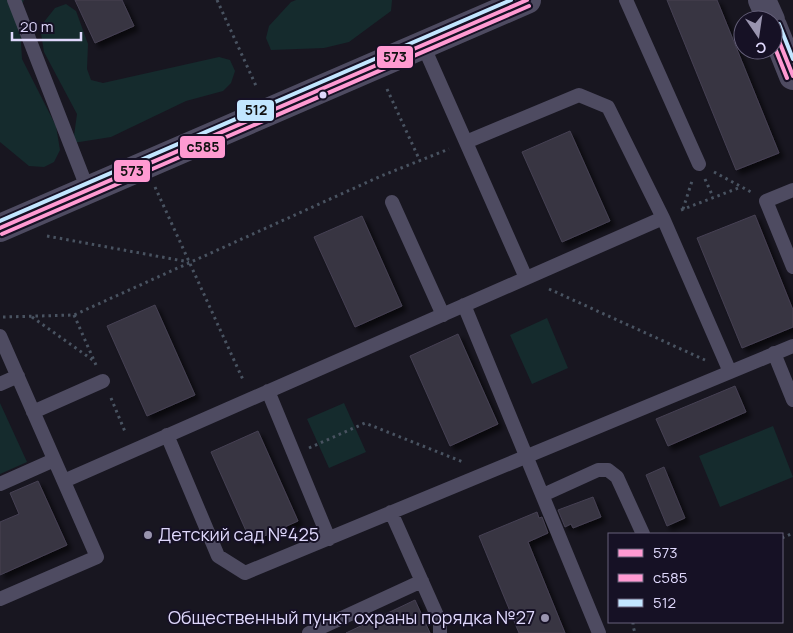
<svg xmlns="http://www.w3.org/2000/svg" width="793" height="633" font-family="Manrope,sans-serif">
	<defs>
		<filter id="shadow"><feDropShadow dx="4.5" dy="4.5" stdDeviation="2.5" flood-color="#0009"/></filter>
	</defs>
	<rect width="100%" height="100%" fill="#181620"/>
	<path fill="#152b2d" d="M0 0H24L19 10 22 59 56 126 60 150 54 162 44 167 29 166 0 142Z
		M296 0H392L391 11 349 42 324 48 271 50 266 38 269 26 291 2Z
		M66 4 76 11 88 44 87 69 91 80 103 83 219 57 230 60 235 71 231 83 223 91 186 101 111 137 73 143 77 114 44 52 40 27 55 8Z
		M547 318 568 368 532 384 510 335Z
		M0 403 27 462 0 474Z
		M344 403 366 452 329 468 307 419Z
		M773 426 793 477 720 507 699 456Z"/>
	<path fill="#383442" stroke="#464153" filter="url(#shadow)" d="M75 0H122L134 26 95 43Z
		M667 0H717L779 153 736 170Z
		M570 131 610 221 562 242 522 152Z
		M755 215 793 310V327L742 348 697 238Z
		M362 216 402 306 355 327 314 237Z
		M155 305 195 395 147 416 107 326Z
		M458 334 498 424 450 446 410 356Z
		M735 386 746 412 668 446 656 419Z
		M258 431 298 521 251 542 211 452Z
		M664 467 685 518 667 526 646 475Z
		M38 481 67 545 0 575V522L19 514 10 493Z
		M593 497 601 517 573 528 571 524 565 527 558 510Z
		M537 512 539 518 542 517 548 533 528 542 565 633H519L479 536Z
		M415 600 430 633H346Z"/>
	<g fill="none" stroke-linecap="round" stroke-linejoin="round">
		<path stroke="#495361" stroke-width="3" stroke-dasharray="2.5 4" stroke-linecap="butt" d="M217 0 257 88
			M387 89 420 161
			M714 172 751 192
			M705 179 713 197
			M155 187 244 382
			M683 209 692 181
			M681 210 741 187
			M47 236 189 262
			M549 289 705 360
			M74 315 96 365
			M3 317 74 315 381 176 449 149
			M32 317 94 361
			M111 398 126 434
			M309 448 365 423 463 462
			M782 538 793 533
			M633 622V626L635 633"/>
		<path stroke="#4e4b61" stroke-width="14" d="M14 0 88 190
			M626 0 699 164
			M423 45 526 278
			M466 142 579 95 608 107 663 218 730 372
			M793 190 766 201 793 267
			M392 202 443 315
			M464 305 599 633
			M0 336 97 557 0 599
			M774 353 793 400
			M0 384 18 376
			M268 391 329 539
			M33 412 103 381
			M167 435 218 556 245 573 793 346
			M64 481 663 218
			M0 484 54 460
			M543 495 598 470H608L617 477 643 534
			M391 512 440 622V633
			M309 633 422 581"/>
		<path stroke="#4e4b61" stroke-width="28" d="M0 228 527 0"/>
		<path stroke="#4e4b61" stroke-width="28" d="M762 0 771 20
			M773 26 793 76"/>
		<defs>
			<path id="bus-1" d="M773 26 793 76
				M0 228 527 0"/>
			<path id="bus-2" d="M773 43 787 78
				M2 234 529 6"/>
			<path id="bus-3" d="M779 24 793 59
				M0 221 511 0"/>
		</defs>
		<use href="#bus-1" stroke="#161125" stroke-width="8"/>
		<use href="#bus-2" stroke="#161125" stroke-width="8"/>
		<use href="#bus-3" stroke="#161125" stroke-width="8"/>
		<use href="#bus-1" stroke="#ff9ad2" stroke-width="4"/>
		<use href="#bus-2" stroke="#ff9ad2" stroke-width="4"/>
		<use href="#bus-3" stroke="#c2e6ff" stroke-width="4"/>
	</g>
	<circle fill="#dfd8fc" stroke="#161125" stroke-width="2" cx="323" cy="95" r="4.5"/>
	<g fill="#9994af" stroke="#161125" stroke-width="2">
		<circle cx="148" cy="535" r="5"/>
		<circle cx="545" cy="618" r="5"/>
	</g>
	<g text-anchor="middle" stroke-width="4" stroke-linejoin="round" paint-order="stroke">
		<g font-size="18" fill="#dfd8fc" stroke="#161125" text-anchor="start">
			<text x="158" y="541">Детский сад №425</text>
			<text x="535" y="624" text-anchor="end">Общественный пункт охраны порядка №27</text>
		</g>
	</g>
	<g stroke="#161125" stroke-width="2">
		<rect x="376" y="45" width="38" height="24" rx="5" fill="#ff9ad2"/>
		<rect x="236" y="99" width="39" height="23" rx="5" fill="#c2e6ff"/>
		<rect x="179" y="135" width="47" height="24" rx="5" fill="#ff9ad2"/>
		<rect x="113" y="159" width="38" height="24" rx="5" fill="#ff9ad2"/>
	</g>
	<g font-size="14" text-anchor="middle" font-weight="bold" fill="#111">
		<text x="395" y="62">573</text>
		<text x="256" y="115">512</text>
		<text x="203" y="152">с585</text>
		<text x="132" y="176">573</text>
	</g>
	<rect x="608" y="533" width="175" height="90" fill="#161125" stroke="#66617b"/>
	<rect x="618" y="549" width="25" height="8" fill="#ff9ad2" stroke="#66617b"/>
	<text x="653" y="558" font-size="15" fill="#dfd8fc">573</text>
	<rect x="618" y="574" width="25" height="8" fill="#ff9ad2" stroke="#66617b"/>
	<text x="653" y="583" font-size="15" fill="#dfd8fc">с585</text>
	<rect x="618" y="599" width="25" height="8" fill="#c2e6ff" stroke="#66617b"/>
	<text x="653" y="608" font-size="15" fill="#dfd8fc">512</text>
	<g transform="translate(758 35) rotate(167)"><circle r="24" fill="#161125" stroke="#66617b"/>
	<path d="M0-4L9 19L0 12L-9 19Z" fill="#9994af"/>
	<text y="-8" font-size="14" font-weight="bold" text-anchor="middle" fill="#dfd8fc">С</text>
	</g>
	<path d="M12 32v8h69v-8" fill="none" stroke="#dfd8fc" stroke-width="2.5"/>
	<text x="20" y="32" font-size="15" fill="#dfd8fc" stroke="#161125" stroke-width="4" paint-order="stroke">20 m</text>
</svg>
